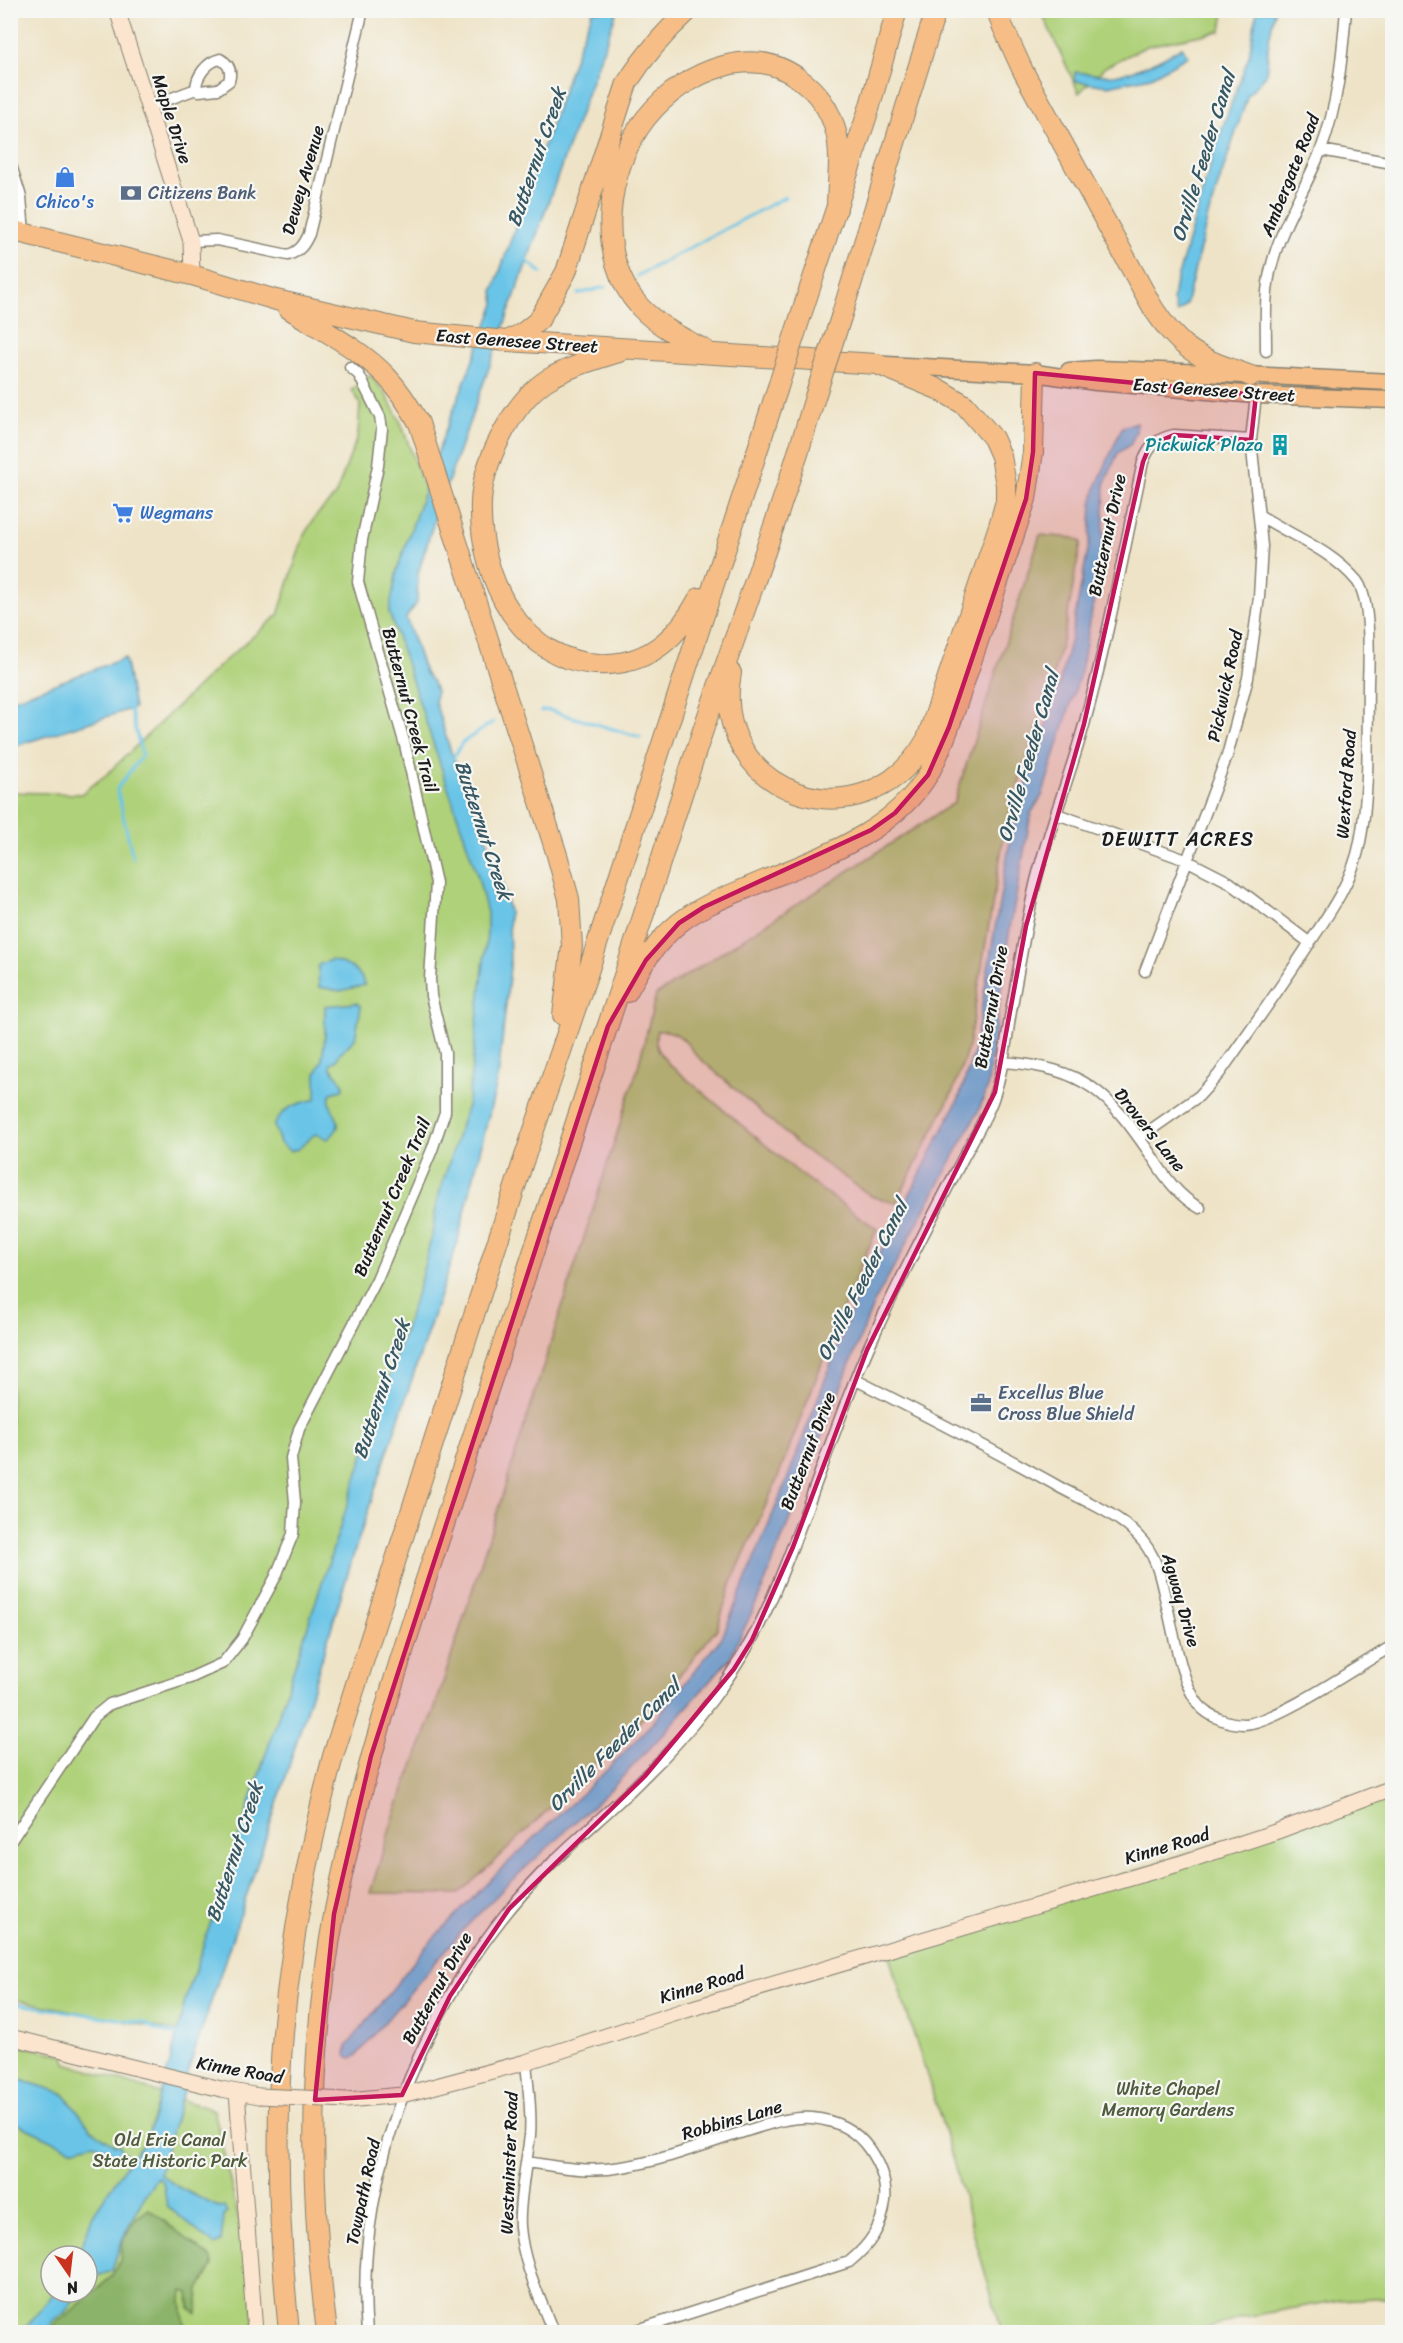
<svg xmlns="http://www.w3.org/2000/svg" width="1403" height="2343" font-family="Sriracha,sans-serif">
	<rect width="100%" height="100%" fill="#f6f6f2"/>
	<filter id="ink" filterUnits="userSpaceOnUse"><feTurbulence type="fractalNoise" baseFrequency=".0167" numOctaves="2"/><feDisplacementMap in="SourceGraphic" scale="12" xChannelSelector="R" yChannelSelector="G"/><feConvolveMatrix kernelMatrix="1 2 1 2 8 2 1 2 1" color-interpolation-filters="sRGB"/></filter>
	<filter id="wash" filterUnits="userSpaceOnUse"><feTurbulence type="fractalNoise" baseFrequency=".008" numOctaves="4" result="noise"/><feDisplacementMap in="SourceGraphic" scale="24" xChannelSelector="R" yChannelSelector="G"/><feGaussianBlur stdDeviation="1.35" result="paint"/><feColorMatrix in="noise" values="0 0 0 0 0 0 0 0 0 0 0 0 0 0 0 0 0 1.4 0 .05"/><feComposite in="paint" operator="in"/></filter>
	<g filter="url(#wash)">
		<rect width="100%" height="100%" fill="#eee3c6"/>
		<path fill="#afd179" stroke="#66764a" stroke-width="1.5" fill-rule="evenodd" d="M1041 11H1224L1221 31 1147 46 1105 67 1079 93Z
			M370 375 385 393 401 423 431 507 401 626 495 907 486 1075 190 2034 11 1999 10 792 81 794 107 774 222 663 278 615 304 535 315 517 335 496 358 435 360 404 352 390Z
			M1040 535 1074 538 1081 542 1065 630 1051 684 1006 824 968 1048 953 1091 896 1203 873 1197 802 1148 696 1055C685 1040 677 1029 657 1031 653 1045 660 1054 670 1065L805 1178 877 1229 849 1293 776 1482 733 1579 717 1629 651 1710 493 1863 458 1894 370 1893 394 1816 434 1711 638 1067 656 995 954 803Z
			M1392 1788V2297L1340 2300 1244 2317 1193 2332H1002L943 2126 887 1950Z
			M10 2044 64 2055 66 2063 214 2110 251 2273 255 2332H11ZM51 2256H87V2292H51Z"/>
		<path fill="#8bb369" stroke="#546842" stroke-width="1.5" d="M149 2209 212 2259 213 2265 199 2290 197 2314 190 2309 189 2293 183 2291 182 2300 185 2332H47L111 2277 120 2261 123 2240 135 2219Z"/>
		<path fill="#69c4e7" stroke="#427082" stroke-width="1.5" d="M593 11H617L435 518 418 573 417 603 406 618 425 673 432 681 436 691 435 702 451 752 500 871 509 912 510 967 498 1078 457 1244 355 1550 282 1789 191 2062 160 2174 178 2187 220 2208 224 2207 227 2213 224 2216 221 2242 214 2245 167 2206 163 2182 157 2177C136 2209 122 2234 112 2271L87 2280V2256H78L93 2215 130 2159 120 2154 114 2155 95 2143 71 2149 11 2121V2077L63 2093 91 2129 115 2145H120L122 2151 131 2157 146 2141 170 2063 185 2001 419 1286 432 1235 437 1201 468 1102 487 933V913L478 877 389 612 397 570 444 434 495 304 493 291 580 42Z
			M1257 11H1275L1269 39 1266 75 1248 95 1208 216 1186 305 1177 313 1173 300 1175 286 1216 145 1249 56Z
			M1182 47 1188 56 1151 77 1108 86 1075 81V72C1087 73 1101 76 1113 75 1138 72 1160 60 1182 47Z
			M1137 422 1136 431 1131 444 1118 453 1105 483 1103 550 1081 671 1042 796 1031 813 1009 934 987 1089 979 1110 873 1305 761 1593 730 1658 666 1731 613 1787 508 1884 463 1930 356 2056 350 2058 346 2055 347 2046 428 1944 499 1871 608 1769 657 1718 722 1637 786 1482 855 1301 959 1098 974 1052 1012 828 1057 692 1071 638 1090 539 1092 504 1096 487 1122 427Z
			M125 658 134 708 15 746 11 736V700Z
			M331 960C346 964 360 969 365 985L340 991 319 987 318 965Z
			M357 1003 361 1007 355 1039 340 1053 337 1060 331 1063V1068L344 1085 342 1090 331 1093C323 1113 353 1119 328 1139L315 1134 298 1149 290 1151 280 1143 274 1126C283 1106 296 1104 316 1099V1074L322 1060 325 1035V1006Z
			M55 2292H79L66 2311 43 2332H22Z"/>
		<g fill="none" stroke-linecap="round" stroke-linejoin="round">
			<path stroke="#69c4e7" stroke-width="3" d="M524 259 542 273
				M637 276 785 197
				M578 294 605 287
				M130 709 142 755 117 789 133 858
				M541 711 548 710 640 737
				M453 758 462 743 493 722
				M10 2003 145 2023 157 2030 179 2035"/>
		</g>
	</g>
	<g filter="url(#ink)">
		<g fill="none" stroke-linecap="round" stroke-linejoin="round">
			<defs>
				<path id="street" d="M220 59C229 64 232 71 229 81L218 89 199 91 196 89C196 76 207 62 220 59Z
					M148 107 196 89
					M1321 150 1392 163
					M10 162 21 197 24 233
					M191 241 217 240 288 255C300 251 304 245 309 234L363 10
					M1266 351C1266 322 1264 292 1272 264 1282 224 1306 188 1321 150 1338 105 1342 58 1346 10
					M1057 814 1186 860 1229 882 1310 943
					M1145 971 1227 756 1248 678 1259 597 1262 546 1251 440 1256 395
					M1003 1062C1085 1068 1108 1092 1153 1158 1165 1177 1179 1197 1200 1208
					M1139 1138 1199 1096 1219 1074C1249 1032 1279 990 1307 947 1328 915 1353 881 1360 842 1370 791 1367 736 1368 683 1369 660 1371 599 1357 581 1331 550 1292 536 1259 515
					M856 1380C925 1415 994 1450 1061 1488 1087 1502 1118 1514 1138 1536 1159 1557 1161 1583 1168 1610 1175 1639 1181 1682 1199 1705 1209 1717 1229 1724 1244 1724 1276 1723 1361 1664 1392 1646
					M10 1842 94 1717 110 1704 190 1678 223 1663 242 1639 276 1576 293 1534 295 1502 291 1458 299 1429 377 1279 432 1150 445 1112V1053L431 996 430 979 436 883 405 745 358 582 362 540 378 466 382 429 380 417 359 375 350 367
					M526 2062C528 2086 532 2111 530 2135 527 2162 518 2202 520 2227 523 2264 540 2298 553 2332
					M527 2162C559 2167 590 2173 622 2167 662 2161 702 2145 740 2133 762 2126 789 2116 812 2118 835 2120 856 2130 869 2149 880 2165 887 2182 885 2201 882 2227 870 2245 849 2262L631 2332
					M367 2332C352 2167 434 1977 552 1863 581 1834 614 1808 643 1778 690 1733 739 1671 766 1611 807 1520 834 1422 876 1331 902 1274 931 1219 960 1164 971 1142 985 1121 993 1099 1002 1073 1006 1045 1010 1017 1018 973 1025 929 1035 885 1048 831 1069 779 1084 725 1108 639 1124 550 1143 462 1150 445 1156 439 1174 435L1251 440"/>
				<path id="secondary" d="M117 10 191 241 192 275
					M10 2037 221 2089 259 2096
					M237 2092 255 2332
					M347 2100 402 2095 526 2062 686 2010 1178 1864 1278 1831 1392 1788"/>
				<path id="primary" d="M887 365 1035 373 1096 382 1256 395 1392 400
					M1069 371 1096 369 1161 371 1392 382"/>
				<path id="highway" d="M997 10 1002 25 1023 71 1153 308C1183 354 1201 358 1251 376
					M10 230 192 275 276 300 414 332 507 341 877 364 940 390 965 405 993 438 1001 456 1006 485V501L999 526 927 739C865 850 708 793 731 673
					M288 308C320 329 362 350 387 377 400 391 410 407 419 423L557 855 569 899 572 946 563 1015
					M801 315 869 109 897 10
					M841 317 936 10
					M507 341 523 333 539 320 566 272 627 83C644 56 665 32 689 10
					M705 350C682 338 658 326 640 307 594 256 606 169 646 118 666 93 694 74 724 66 750 59 776 62 798 78 817 91 830 109 836 132 842 156 837 184 837 209
					M619 352C597 359 574 365 554 376 530 388 511 416 499 440 489 460 482 480 481 502 478 577 522 668 608 664 652 662 679 635 699 598
					M627 992C641 966 656 942 679 923 699 907 723 898 747 888 811 860 891 837 929 773 937 758 943 743 949 727L1026 499 1033 452 1035 373
					M289 2332C277 2212 273 2090 290 1970 299 1898 315 1826 333 1756L523 1162 587 975 777 390
					M327 2332C309 2193 309 2048 335 1910 368 1738 430 1572 483 1405 523 1280 566 1156 606 1031 639 932 669 832 702 733 740 621 782 510 815 397"/>
			</defs>
			<use href="#street" stroke="#858071" stroke-width="13"/>
			<use href="#secondary" stroke="#858071" stroke-width="17"/>
			<use href="#primary" stroke="#858071" stroke-width="19"/>
			<use href="#highway" stroke="#858071" stroke-width="22"/>
			<use href="#street" stroke="#fff" stroke-width="10"/>
			<use href="#secondary" stroke="#fbe5cf" stroke-width="15"/>
			<use href="#primary" stroke="#f6be86" stroke-width="16"/>
			<use href="#highway" stroke="#f6be86" stroke-width="20"/>
			<defs>
				<path id="secondary-bridge" d="M259 2096 347 2100"/>
				<path id="highway-bridge" d="M777 390 801 315
					M815 397 841 317"/>
			</defs>
			<use href="#secondary-bridge" stroke="#858071" stroke-width="17" stroke-linecap="butt"/>
			<use href="#highway-bridge" stroke="#858071" stroke-width="22" stroke-linecap="butt"/>
			<use href="#secondary-bridge" stroke="#fbe5cf" stroke-width="15"/>
			<use href="#highway-bridge" stroke="#f6be86" stroke-width="20"/>
		</g>
	</g>
	<path fill="#c2185b" fill-opacity="0.2" stroke="#c2185b" stroke-width="4.5" stroke-linejoin="round" d="M1035 373 1256 395 1251 440 1174 435 1150 445 1143 462 1084 724 1026 926 995 1092 867 1350 793 1547 752 1640 734 1669 645 1776 509 1909 450 1996 402 2095 315 2100 334 1914 371 1756 608 1026 646 960 679 923 704 907 871 830 895 813 928 775 949 727 1026 499 1033 452Z"/>
	<defs>
		<symbol id="shop-bare" viewBox="-9 -9 18 18"><path d="M-5-2.5h2.3a2.7 3.5 0 0 1 5.4 0H5L5.5 6h-11ZM-1.5-2.5h3a1.5 2.3 0 0 0-3 0Z" fill="#3f7fe0" stroke="#f6f6f2" stroke-width="2.5" paint-order="stroke"/></symbol>
		<symbol id="bank-bare" viewBox="-9 -9 18 18"><path d="M-6-4H6V4H-6ZM0-2.3a2.3 2.3 0 1 0 0 4.6a2.3 2.3 0 1 0 0-4.6Z" fill="#5c6f8a" stroke="#f6f6f2" stroke-width="2.5" paint-order="stroke"/></symbol>
		<symbol id="building-bare" viewBox="-9 -9 18 18"><path d="M-4-6H4V6H1V3H-1V6H-4ZM-2.5-4.3h1.7v1.8h-1.7ZM.8-4.3h1.7v1.8H.8ZM-2.5-1h1.7V.8h-1.7ZM.8-1h1.7V.8H.8Z" fill="#0f9aa8" stroke="#f6f6f2" stroke-width="2.5" paint-order="stroke"/></symbol>
		<symbol id="supermarket-bare" viewBox="-9 -9 18 18"><path d="M-6-5.5h2.5l.6 2H6L4.5 2H-2.5L-4.4-4H-6ZM-1.5 3.2a1.3 1.3 0 1 0 .1 0ZM3 3.2a1.3 1.3 0 1 0 .1 0Z" fill="#3f7fe0" stroke="#f6f6f2" stroke-width="2.5" paint-order="stroke"/></symbol>
		<symbol id="office-bare" viewBox="-9 -9 18 18"><path d="M-6-3h4V-5.5h4V-3h4V5H-6ZM-1-4.5V-3h2v-1.5ZM-6 0V1H6V0Z" fill="#5c6f8a" stroke="#f6f6f2" stroke-width="2.5" paint-order="stroke"/></symbol>
	</defs>
	<g fill-rule="evenodd">
		<use href="#shop-bare" x="50" y="162" width="30" height="30"/>
		<use href="#bank-bare" x="116" y="178" width="30" height="30"/>
		<use href="#building-bare" x="1265" y="430" width="30" height="30"/>
		<use href="#supermarket-bare" x="108" y="498" width="30" height="30"/>
		<use href="#office-bare" x="966" y="1388" width="30" height="30"/>
	</g>
	<g text-anchor="middle" stroke-width="4.5" stroke-linejoin="round" paint-order="stroke">
		<g font-size="18" fill="#1c1c1c" stroke="#f6f6f2">
			<text transform="translate(172 119) rotate(72)" y="6">Maple Drive</text>
			<text transform="translate(1290 175) rotate(-68)" y="6">Ambergate Road</text>
			<text transform="translate(303 180) rotate(-74)" y="6">Dewey Avenue</text>
			<text transform="translate(517 341) rotate(4)" y="6">East Genesee Street</text>
			<text transform="translate(1214 390) rotate(4)" y="6">East Genesee Street</text>
			<text transform="translate(1107 535) rotate(-78)" y="6">Butternut Drive</text>
			<text transform="translate(1225 686) rotate(-78)" y="6">Pickwick Road</text>
			<text transform="translate(410 710) rotate(75)" y="6">Butternut Creek Trail</text>
			<text transform="translate(1346 784) rotate(-86)" y="6">Wexford Road</text>
			<text transform="translate(991 1007) rotate(-80)" y="6">Butternut Drive</text>
			<text transform="translate(1150 1130) rotate(51)" y="6">Drovers Lane</text>
			<text transform="translate(392 1197) rotate(-67)" y="6">Butternut Creek Trail</text>
			<text transform="translate(808 1451) rotate(-69)" y="6">Butternut Drive</text>
			<text transform="translate(1181 1600) rotate(74)" y="6">Agway Drive</text>
			<text transform="translate(1167 1846) rotate(-17)" y="6">Kinne Road</text>
			<text transform="translate(702 1985) rotate(-17)" y="6">Kinne Road</text>
			<text transform="translate(437 1988) rotate(-61)" y="6">Butternut Drive</text>
			<text transform="translate(240 2070) rotate(10)" y="6">Kinne Road</text>
			<text transform="translate(732 2120) rotate(-16)" y="6">Robbins Lane</text>
			<text transform="translate(509 2163) rotate(-88)" y="6">Westminster Road</text>
			<text transform="translate(363 2192) rotate(-78)" y="6">Towpath Road</text>
		</g>
		<g font-size="18" fill="#4e5e75" stroke="#f6f6f2" text-anchor="start">
			<text x="148" y="199">Citizens Bank</text>
			<text x="998" y="1399">Excellus Blue<tspan x="998" dy="21">Cross Blue Shield</tspan></text>
		</g>
		<g font-size="18" fill="#366cbe" stroke="#f6f6f2">
			<text x="65" y="208">Chico's</text>
			<text x="140" y="519" text-anchor="start">Wegmans</text>
		</g>
		<g font-size="18" fill="#0d838f" stroke="#f6f6f2" text-anchor="end">
			<text x="1263" y="451">Pickwick Plaza</text>
		</g>
		<g font-size="18" fill="#4f5b3d" stroke="#f6f6f2">
			<text x="1168" y="2095">White Chapel<tspan x="1168" dy="21">Memory Gardens</tspan></text>
			<text x="170" y="2146">Old Erie Canal<tspan x="170" dy="21">State Historic Park</tspan></text>
		</g>
		<g font-size="20" font-style="italic" fill="#375763" stroke="#f6f6f2">
			<text transform="translate(1203 156) rotate(-73)" y="7">Orville Feeder Canal</text>
			<text transform="translate(536 157) rotate(-71)" y="7">Butternut Creek</text>
			<text transform="translate(1028 756) rotate(-74)" y="7">Orville Feeder Canal</text>
			<text transform="translate(484 830) rotate(72)" y="7">Butternut Creek</text>
			<text transform="translate(862 1280) rotate(-63)" y="7">Orville Feeder Canal</text>
			<text transform="translate(381 1389) rotate(-72)" y="7">Butternut Creek</text>
			<text transform="translate(614 1745) rotate(-45)" y="7">Orville Feeder Canal</text>
			<text transform="translate(234 1852) rotate(-72)" y="7">Butternut Creek</text>
		</g>
		<g font-size="20" letter-spacing="1.5" fill="#1c1c1c" stroke="#f6f6f2">
			<text x="1178" y="846">DEWITT ACRES</text>
		</g>
	</g>
	<rect width="1403" height="2343" fill="none" stroke="#f6f6f2" stroke-width="36"/>
	<g transform="translate(69 2274) rotate(166)"><circle r="28" fill="#f6f6f2" stroke="#9f9f9c" stroke-width="1.5"/>
	<path d="M0-4.5L10 22L0 15L-10 22Z" fill="#c8321e"/>
	<text y="-9" font-size="16" font-weight="bold" text-anchor="middle" fill="#1c1c1c">N</text>
	</g>
</svg>
